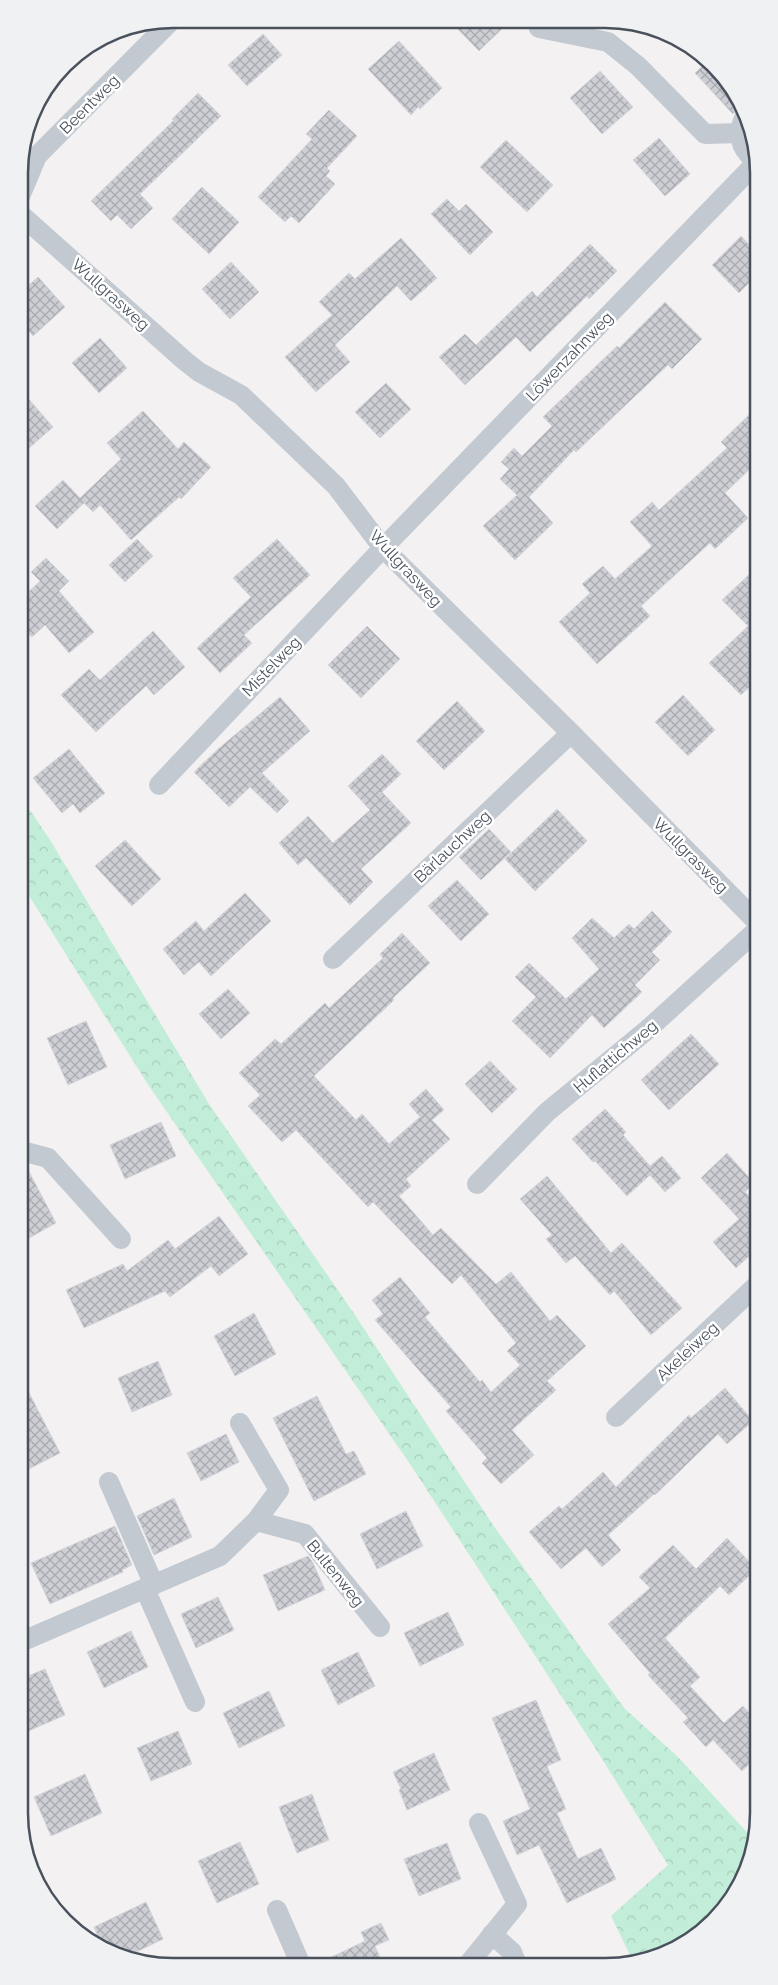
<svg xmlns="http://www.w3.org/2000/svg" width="778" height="1985" font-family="Raleway,sans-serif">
	<defs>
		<pattern id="forest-crowns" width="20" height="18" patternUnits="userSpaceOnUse" patternTransform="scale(1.25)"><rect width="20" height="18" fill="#c2edd8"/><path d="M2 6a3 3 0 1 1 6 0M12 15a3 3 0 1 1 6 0" fill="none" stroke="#a8cdbc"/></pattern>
		<pattern id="building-cross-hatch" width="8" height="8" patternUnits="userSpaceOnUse" patternTransform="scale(1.25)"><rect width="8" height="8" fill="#cecfd5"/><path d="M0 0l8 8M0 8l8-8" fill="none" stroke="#a9aab0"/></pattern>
	</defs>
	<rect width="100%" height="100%" fill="#f3f1f1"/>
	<path fill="url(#forest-crowns)" d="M21 797 50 840 209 1104 353 1312 493 1525 624 1708 678 1757 755 1841 748 1871 727 1906 691 1941 645 1961H633L611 1916 668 1865 594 1746 410 1464 149 1086 21 883Z"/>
	<path fill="url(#building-cross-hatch)" stroke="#d5d6dc" d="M449 20 510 21 479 51Z
		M263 34 282 55 247 86 228 65Z
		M399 41 442 88 420 109 418 107 411 115 368 69Z
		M709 60 714 63 739 106 733 114 695 73Z
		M600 71 633 107 602 134 570 98Z
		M198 93 221 116 140 194 153 208 131 229 117 215 111 221 91 201 174 120 172 119Z
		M329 110 357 136 327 168 330 171 326 176 335 184 299 223 291 216 285 222 258 197 312 139 306 134Z
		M659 138 690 174 665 196 633 160Z
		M506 140 553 185 527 212 480 167Z
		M202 187 239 222 209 254 172 219Z
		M447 199 459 211 466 204 493 232 470 255 431 214Z
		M741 236 754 250 755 277 739 293 712 265Z
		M401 238 437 278 411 301 397 286 335 345 350 362 316 392 285 357 332 315 319 302 349 273 355 279Z
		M590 244 617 271 589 299 587 296 530 352 516 337 465 385 439 357 465 334 476 345 532 291 537 297Z
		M231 262 259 292 230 319 202 289Z
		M38 277 65 307 33 336 20 321 19 294Z
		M665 302 702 339 672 369 668 365 576 452 574 450 529 497 553 523 515 560 483 526 517 495 500 479 509 469 501 462 514 448 522 456 552 426 543 417 617 346 619 348Z
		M100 338 127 368 99 393 72 363Z
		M386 383 411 409 380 438 355 412Z
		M20 389 53 427 20 456Z
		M755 409V464L725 493 748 518 715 549 710 543 641 606 650 616 597 664 559 622 590 593 582 584 603 566 615 579 652 546 630 522 652 502 659 510 727 448 721 442Z
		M143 411 178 449 184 442 211 467 181 499 179 497 131 540 100 505 93 512 84 503 57 529 35 506 63 480 80 498 121 459 107 443Z
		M137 539 153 556 125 582 109 565Z
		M277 539 310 575 244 635 252 643 220 673 197 648 251 597 233 578Z
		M46 558 69 581 59 591 94 632 69 653 45 625 32 637 20 626V600L40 581 31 572Z
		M755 569 756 681 741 695 709 663 748 626 722 600Z
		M367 626 400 659 361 698 328 665Z
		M153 631 185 667 154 695 146 686 96 732 61 695 89 669 100 680Z
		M683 695 715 730 688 756 655 722Z
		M280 697 310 731 262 773 289 801 277 813 250 787 229 807 194 772 218 749Z
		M457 701 485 731 444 770 416 741Z
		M69 749 105 793 80 813 73 804 62 813 33 778Z
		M382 754 401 774 382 792 411 823 361 869 373 882 350 905 306 858 298 865 279 843 308 816 333 843 370 810 348 786Z
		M557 809 587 841 535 891 505 859Z
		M489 829 511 852 481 880 459 857Z
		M125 840 161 879 132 906 95 866Z
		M457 880 489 914 461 941 428 906Z
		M245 893 271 921 211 976 199 962 184 975 163 949 196 921 204 931Z
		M652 911 672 932 652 952 660 960 635 985 642 992 604 1028 592 1015 550 1058 512 1021 536 997 515 977 529 963 566 999 599 969 572 938 592 918 614 938 629 924 634 929Z
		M402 933 430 963 393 998 394 1000 314 1076 356 1120 362 1114 389 1144 420 1117 409 1104 426 1089 444 1110 432 1120 450 1139 406 1179 411 1186 399 1196 433 1235 441 1228 496 1284 511 1272 550 1321 557 1315 586 1346 547 1381 556 1390 512 1430 534 1455 501 1484 482 1463 487 1458 446 1411 451 1407 375 1320 383 1314 372 1300 400 1277 430 1313 425 1317 480 1382 482 1380 491 1392 520 1365 507 1351 516 1343 461 1275 452 1284 373 1202 368 1207 296 1130 282 1142 248 1106 260 1095 239 1073 275 1039 281 1044 325 1003 329 1008 383 958 380 954Z
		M228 989 250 1013 221 1039 199 1014Z
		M86 1021 107 1067 68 1085 47 1038Z
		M691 1034 719 1064 669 1110 641 1080Z
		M490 1061 517 1089 492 1113 465 1084Z
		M605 1109 626 1132 623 1135 650 1166 662 1156 681 1178 665 1192 650 1175 627 1196 595 1161 593 1162 572 1139Z
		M161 1122 176 1156 125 1179 110 1145Z
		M727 1153 754 1183 745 1192 757 1203V1249L736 1268 713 1242 739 1219 701 1178Z
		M22 1163 25 1164 56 1223 22 1242Z
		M547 1176 611 1253 622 1243 682 1308 651 1335 614 1291 610 1295 575 1256 566 1263 546 1239 552 1235 520 1199Z
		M219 1216 248 1254 219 1276 211 1266 170 1297 165 1291 84 1328 66 1290 123 1264 127 1271 168 1240 175 1249Z
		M254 1313 276 1354 235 1376 214 1336Z
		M158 1361 172 1395 132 1412 118 1378Z
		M23 1381 60 1453 23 1472Z
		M725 1388 753 1421 727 1444 718 1434 655 1495 654 1494 608 1535 621 1550 602 1567 586 1548 561 1569 529 1532 559 1506 562 1509 603 1472 616 1487 689 1415 691 1418Z
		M317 1396 346 1454 354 1451 366 1474 314 1501 273 1418Z
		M226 1434 239 1462 201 1481 187 1453Z
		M174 1498 192 1537 154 1555 137 1516Z
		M406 1511 423 1546 377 1569 360 1534Z
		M115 1526 132 1565 122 1570 123 1572 50 1604 31 1563Z
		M727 1538 756 1569 729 1595 720 1586 665 1638 700 1677 690 1686 724 1723 743 1706 759 1724V1755L742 1771 713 1740 706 1747 683 1722 688 1718 648 1675 650 1673 608 1624 650 1588 639 1577 673 1545 696 1569Z
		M308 1556 313 1563 325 1590 278 1611 263 1575Z
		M218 1597 234 1630 196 1648 181 1614Z
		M448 1612 464 1645 420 1666 404 1633Z
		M131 1631 148 1667 104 1688 87 1652Z
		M358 1652 375 1686 338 1705 321 1670Z
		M45 1669 65 1715 24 1733 23 1678Z
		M269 1691 285 1726 239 1748 223 1713Z
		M536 1700 561 1760 547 1766 566 1809 557 1813 578 1859 601 1848 616 1879 567 1903 539 1845 517 1855 503 1821 530 1809 492 1718Z
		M178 1731 192 1764 151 1781 137 1748Z
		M434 1753 450 1790 407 1810 399 1790 401 1789 393 1772Z
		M85 1774 102 1813 51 1836 34 1797Z
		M312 1794 329 1840 297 1853 279 1807Z
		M240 1842 259 1884 217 1903 198 1861Z
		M447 1843 461 1879 419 1896 404 1859Z
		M146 1902 163 1939 128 1956 101 1943 94 1927Z
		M381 1923 389 1940 375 1946 382 1962 319 1963 365 1941 361 1932Z"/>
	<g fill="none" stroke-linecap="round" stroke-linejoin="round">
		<path stroke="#c2c9d1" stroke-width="20" d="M539 28 608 42 638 66 705 134 740 133
			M745 116C737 132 739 148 754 159
			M19 199 37 156 173 19
			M19 213 185 361 199 372 241 395 336 486 383 548 571 733 756 921
			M159 785 383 548 754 165
			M333 959 571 733
			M22 1151 48 1158 121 1239
			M477 1184 547 1112 647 1030 756 931
			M616 1417 757 1285
			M109 1482 154 1585
			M256 1521 305 1534 380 1627
			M145 1589 195 1702
			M23 1641 220 1556 256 1521 279 1490 240 1423
			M277 1910 300 1963
			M492 1934 512 1952 516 1962
			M470 1962 517 1904 479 1823"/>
	</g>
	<g text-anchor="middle" stroke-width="5" stroke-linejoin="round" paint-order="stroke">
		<g font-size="16" fill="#49515d" stroke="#fff">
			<text transform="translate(89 104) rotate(-45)" y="6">Beentweg</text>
			<text transform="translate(111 294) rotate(42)" y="6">Wullgrasweg</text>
			<text transform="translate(569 356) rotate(-46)" y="6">Löwenzahnweg</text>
			<text transform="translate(406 568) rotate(47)" y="6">Wullgrasweg</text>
			<text transform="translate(271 666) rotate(-46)" y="6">Mistelweg</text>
			<text transform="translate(452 846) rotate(-43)" y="6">Bärlauchweg</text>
			<text transform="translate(691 855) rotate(45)" y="6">Wullgrasweg</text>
			<text transform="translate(615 1056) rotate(-40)" y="6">Huflattichweg</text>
			<text transform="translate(687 1351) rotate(-43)" y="6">Akeleiweg</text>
			<text transform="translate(336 1573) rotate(51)" y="6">Bultenweg</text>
		</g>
	</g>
	<path d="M0 0H778V1985H0ZM173 28H605A145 145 0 0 1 750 173V1813A145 145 0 0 1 605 1958H173A145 145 0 0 1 28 1813V173A145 145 0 0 1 173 28Z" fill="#f0f1f2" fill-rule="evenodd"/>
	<path fill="none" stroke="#49515d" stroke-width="2.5" d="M173 28H605A145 145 0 0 1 750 173V1813A145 145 0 0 1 605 1958H173A145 145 0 0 1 28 1813V173A145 145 0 0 1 173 28Z"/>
</svg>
